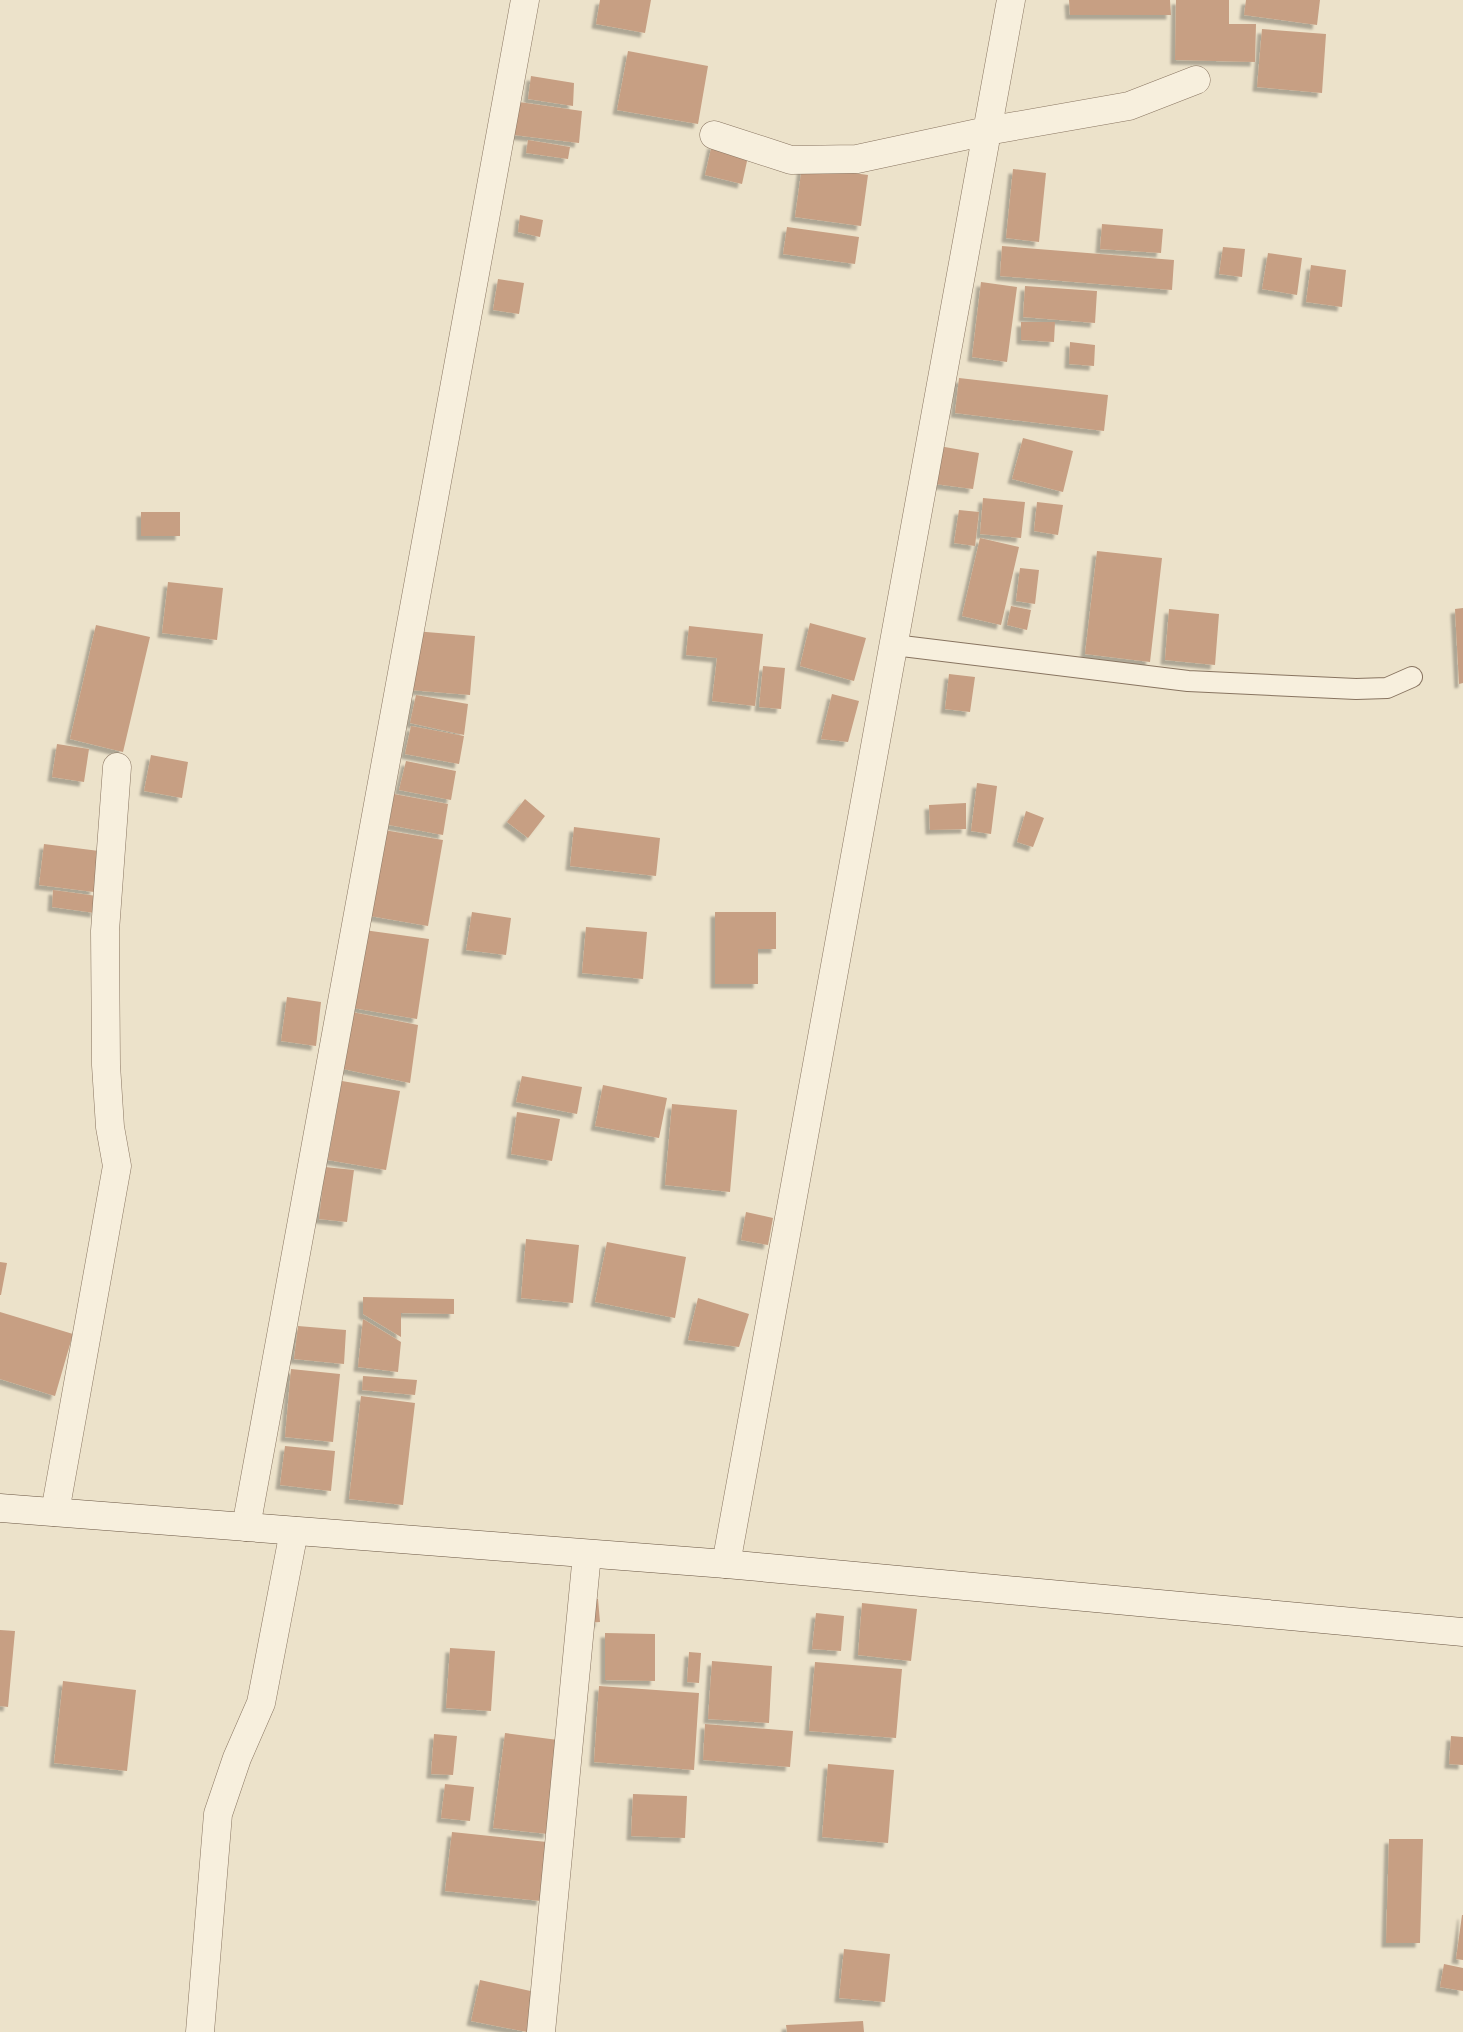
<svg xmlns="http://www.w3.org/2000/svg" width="1463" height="2032" font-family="'Crimson Pro',serif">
	<defs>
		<filter id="shadow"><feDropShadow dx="-4.5" dy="4.5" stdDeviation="1" flood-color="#0004"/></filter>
	</defs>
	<rect width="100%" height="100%" fill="#ece2ca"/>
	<path fill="#c79f83" filter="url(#shadow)" d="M600 0H651L645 33 596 24Z
		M1069 0H1170L1171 15H1070Z
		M1176 0H1229V24H1256L1255 62 1175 60Z
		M1246 0H1320L1317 25 1244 15Z
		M1262 29 1326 34 1322 93 1257 87Z
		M628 51 708 66 698 124 617 110Z
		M531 76 574 83 573 106 528 99Z
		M519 102 582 111 579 143 514 135Z
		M528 140 570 147 568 159 526 153Z
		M712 144 749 152 742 184 705 175Z
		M802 166 868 175 861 226 795 217Z
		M1013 169 1046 173 1039 242 1006 238Z
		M520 215 543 220 540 237 518 232Z
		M1102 224 1163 229 1161 253 1100 249Z
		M787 227 859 237 855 264 783 254Z
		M1002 246 1174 260 1172 290 1000 276Z
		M1223 247 1245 249 1242 277 1219 274Z
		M1268 253 1302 258 1297 295 1262 289Z
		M1311 265 1346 270 1342 307 1306 302Z
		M498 279 524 283 519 314 493 310Z
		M981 282 1017 287 1007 362 972 357Z
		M1025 286 1097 291 1095 323 1023 317Z
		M1021 322H1055L1054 342 1021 340Z
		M1070 342 1095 345 1094 366 1069 364Z
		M959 378 1108 395 1104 431 955 413Z
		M1023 438 1073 451 1063 492 1012 479Z
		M939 446 979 453 973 489 935 484Z
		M983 498 1025 502 1021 538 980 534Z
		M1037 502 1063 505 1058 535 1034 531Z
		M959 510 979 512 975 546 954 543Z
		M141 512H180V536H141Z
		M980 538 1019 547 1001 625 962 616Z
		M1097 551 1162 558 1150 662 1085 654Z
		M1020 568 1039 570 1035 604 1016 601Z
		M168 582 223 588 217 640 162 633Z
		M1011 606 1031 610 1027 630 1007 625Z
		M1463 608V683L1459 684 1455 609Z
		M1169 609 1219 614 1215 665 1165 660Z
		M810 623 866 638 854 681 800 666Z
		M96 625 150 637 123 752 70 739Z
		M689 626 763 634 755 706 712 701 717 658 686 655Z
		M414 631 475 636 470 695 410 690Z
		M763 666 785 668 781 709 759 707Z
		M949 674 975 677 970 712 945 709Z
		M832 694 859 701 848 742 821 739Z
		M416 695 468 704 464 735 410 723Z
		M411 726 464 736 459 764 405 754Z
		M57 744 89 749 84 782 52 777Z
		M151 755 188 762 182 798 144 791Z
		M406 761 456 771 451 800 399 790Z
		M977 783 997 786 991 834 971 831Z
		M394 794 448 804 443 835 389 825Z
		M525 799 545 816 528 838 507 822Z
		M966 803V829L930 830 929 805Z
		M1026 811 1044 818 1033 847 1017 842Z
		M574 827 660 838 656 876 570 866Z
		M384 830 443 840 428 926 370 916Z
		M44 844 99 851 94 892 39 885Z
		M53 890 97 896 95 913 52 907Z
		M472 912 511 918 506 955 466 950Z
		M715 912H776V949H758V984H715Z
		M586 927 647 932 643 979 582 973Z
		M364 930 429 939 417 1019 353 1008Z
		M287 997 321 1002 316 1046 281 1041Z
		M352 1012 418 1025 410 1083 343 1069Z
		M522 1076 582 1087 577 1114 516 1102Z
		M342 1081 400 1091 386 1170 328 1160Z
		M603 1085 667 1098 659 1138 595 1126Z
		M672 1104 737 1110 730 1192 665 1185Z
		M517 1112 560 1119 552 1161 511 1154Z
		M325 1167 354 1170 347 1222 319 1219Z
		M746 1212 773 1218 768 1245 741 1240Z
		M526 1239 579 1245 573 1303 521 1298Z
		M607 1242 686 1257 675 1318 595 1302Z
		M0 1262 7 1263 1 1295H0Z
		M363 1297 454 1299V1314L401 1313V1337L363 1314Z
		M698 1298 749 1314 739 1347 688 1340Z
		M0 1312 73 1334 55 1396 0 1379Z
		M363 1319 401 1342 398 1372 358 1367Z
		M298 1326 346 1330 344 1364 294 1359Z
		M291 1369 340 1374 333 1442 285 1437Z
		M363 1376 417 1380 415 1395 362 1390Z
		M361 1396 415 1403 403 1505 349 1499Z
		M285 1446 335 1451 331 1491 280 1485Z
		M585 1599H598L600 1622 586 1623Z
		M862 1603 917 1609 911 1661 858 1655Z
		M816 1613 844 1616 841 1651 812 1649Z
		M0 1630 15 1631 8 1707 0 1706Z
		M605 1633 655 1634V1681L605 1680Z
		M450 1648 495 1651 491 1711 446 1708Z
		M689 1652 701 1653 699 1683 687 1682Z
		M712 1661 772 1666 769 1723 708 1719Z
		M815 1662 902 1669 896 1738 809 1731Z
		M63 1681 136 1690 127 1771 54 1763Z
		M599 1686 699 1693 694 1770 594 1762Z
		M705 1724 793 1731 790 1767 703 1760Z
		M505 1733 558 1740 548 1834 493 1828Z
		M434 1734 457 1736 453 1775 431 1774Z
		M1451 1736 1463 1737V1765L1449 1764Z
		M828 1764 894 1770 888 1843 822 1837Z
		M445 1784 474 1787 470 1821 441 1818Z
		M633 1794 687 1796 685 1838 631 1836Z
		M452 1832 547 1842 541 1901 445 1891Z
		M1389 1839H1423L1420 1943H1386Z
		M1462 1915H1463V1960L1456 1959Z
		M844 1949 890 1954 885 2002 839 1998Z
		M1444 1964 1463 1968V1991L1440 1987Z
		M480 1980 535 1992 527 2032 471 2021Z
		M863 2021 864 2032H787L786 2025Z"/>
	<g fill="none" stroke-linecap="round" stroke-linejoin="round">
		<defs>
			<path id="lane" d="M894 645 1188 681 1356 689 1387 688 1412 677"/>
			<path id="street" d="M714 135 791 160 857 159 987 131 1129 106 1196 80
				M55 1512 117 1166 110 1127 106 1065 105 931 117 767
				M246 1527 525 0
				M726 1564 1011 0
				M200 2032 218 1814 237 1758 261 1703 294 1531
				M541 2032 587 1554"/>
			<path id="secondary" d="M0 1508 726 1564 1463 1632"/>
		</defs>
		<use href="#lane" stroke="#887460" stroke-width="22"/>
		<use href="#street" stroke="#887460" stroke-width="29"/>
		<use href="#secondary" stroke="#6a5643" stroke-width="29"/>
		<use href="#lane" stroke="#f7efdd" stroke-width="20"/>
		<use href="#street" stroke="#f7efdd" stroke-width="28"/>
		<use href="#secondary" stroke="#f7efdd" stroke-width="28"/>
	</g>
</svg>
